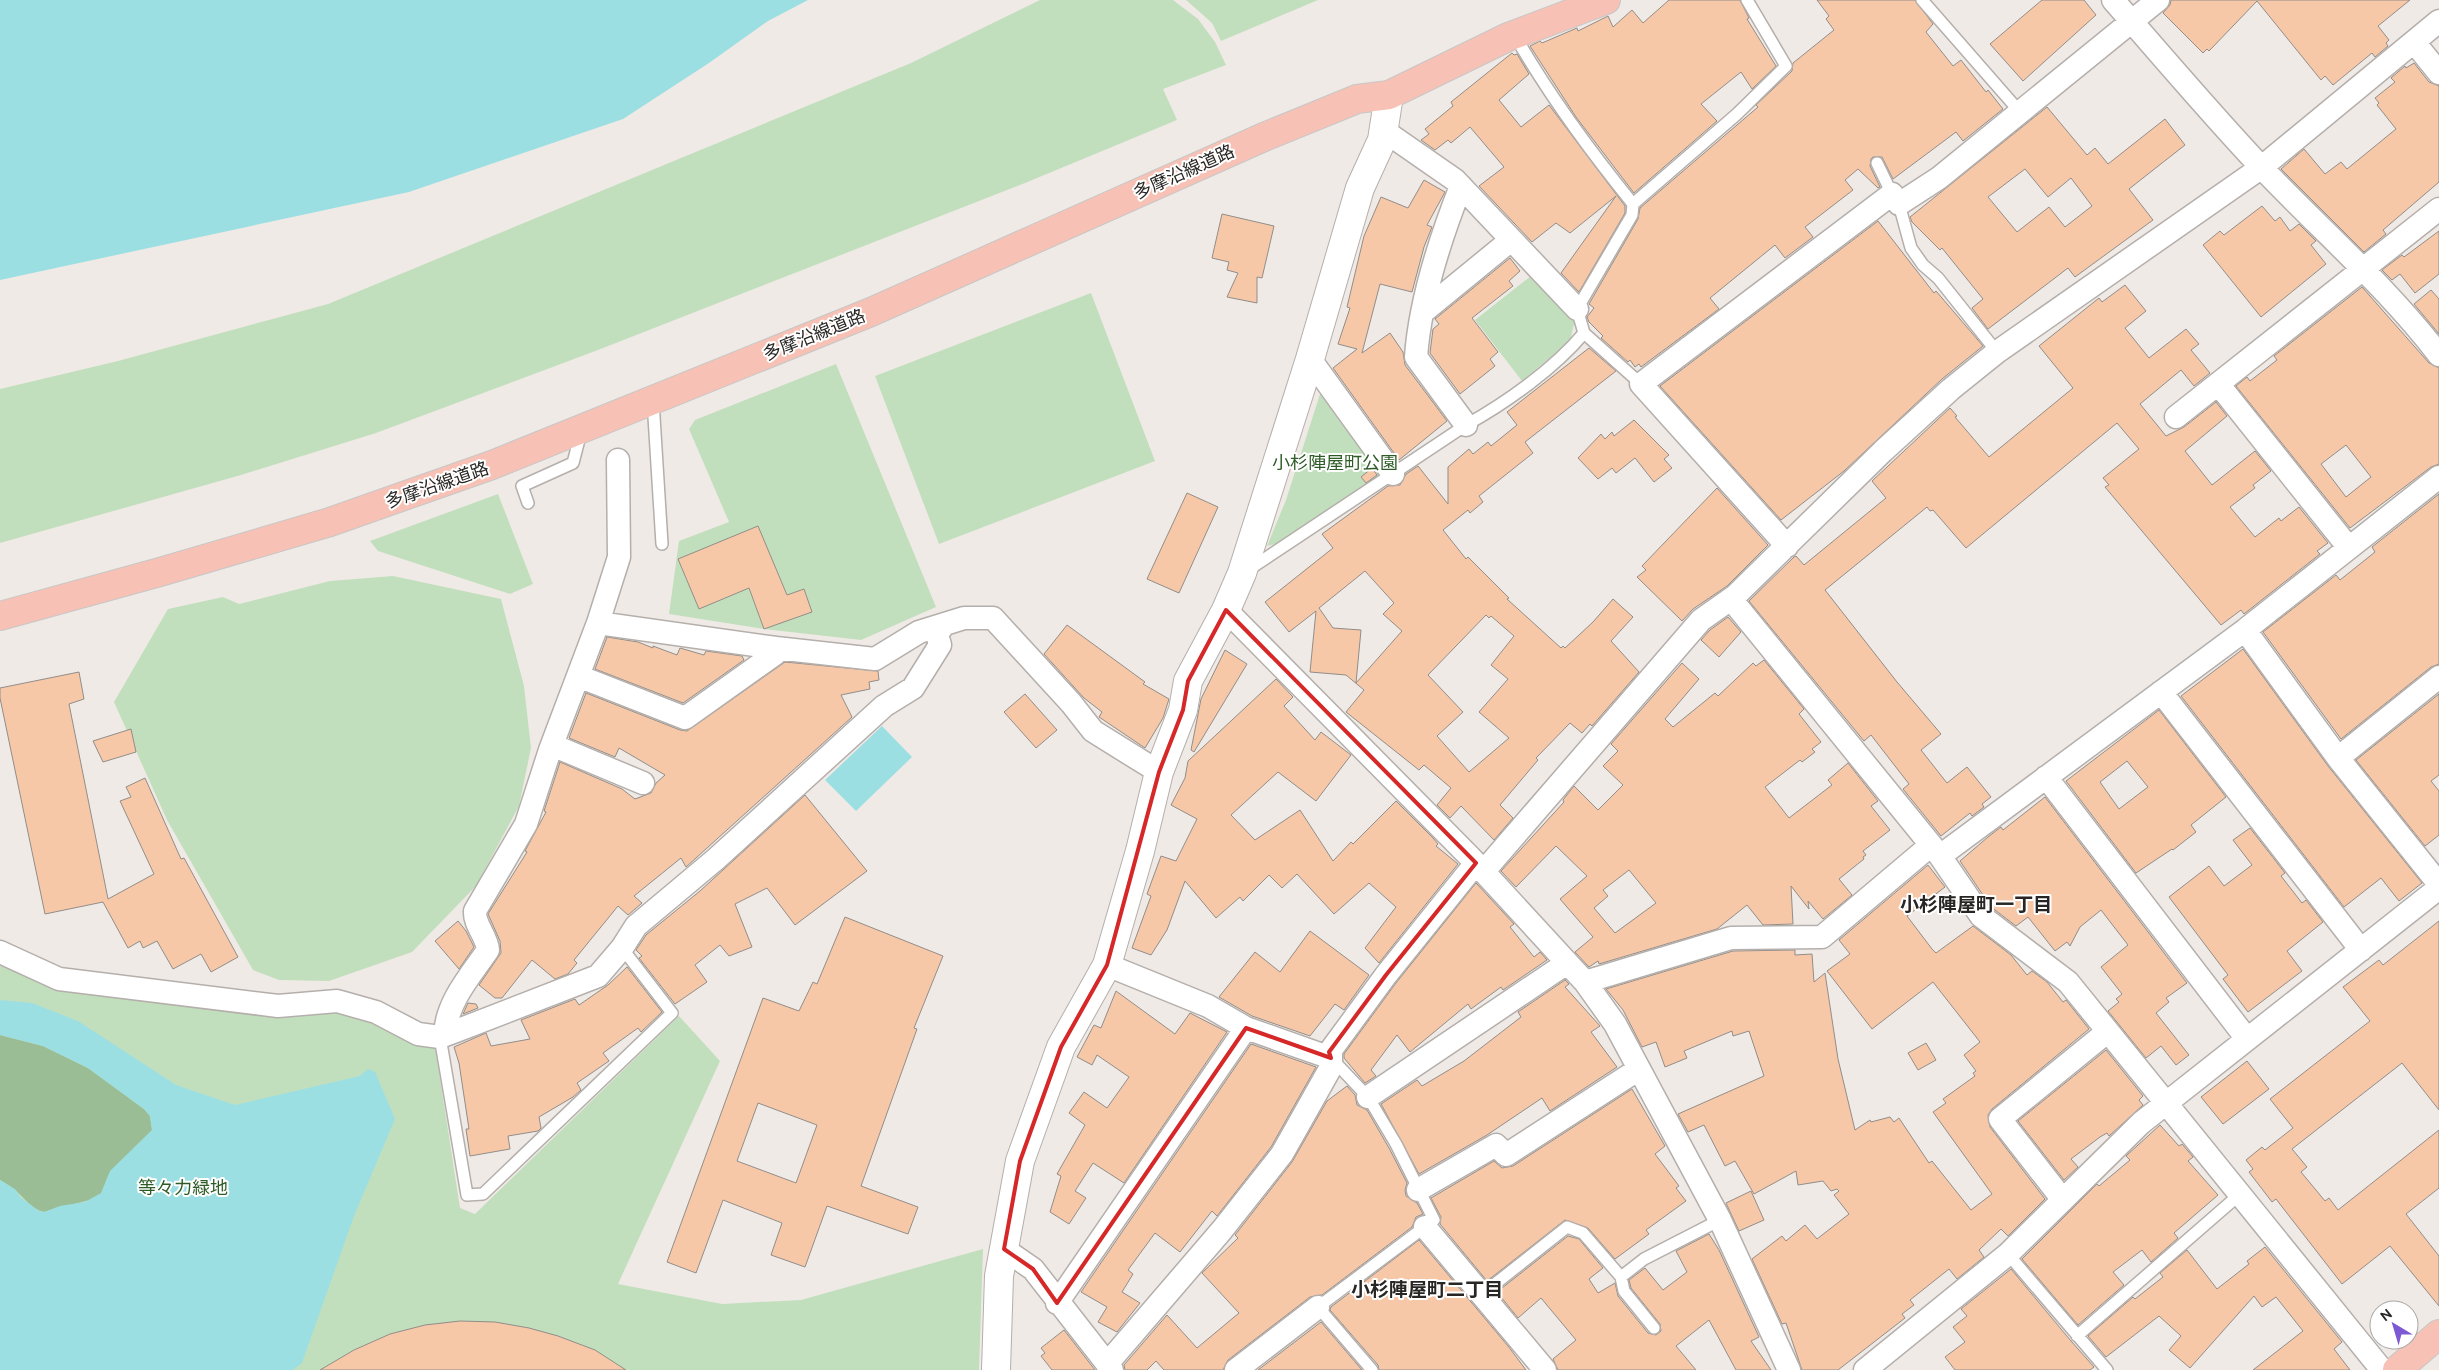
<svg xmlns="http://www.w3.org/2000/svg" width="2439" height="1370" font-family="Ubuntu,'Noto Sans JP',sans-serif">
	<rect width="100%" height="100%" fill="#f0eae6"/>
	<path fill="#c2dfbd" d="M1040 0H1173L1198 19 1215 42 1226 65 1163 89 1177 120 1025 183 598 350 376 433 241 475 0 543V389L118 361 328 304 911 63Z
		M1186 0H1318L1221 41 1212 23Z
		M1536 272 1575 320 1570 341 1522 381 1475 320Z
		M1091 293 1155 461 939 544 875 376Z
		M836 364 936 607 861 640 764 629 669 614 679 541 729 522 689 429 695 420Z
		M1321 391 1385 472 1276 544 1267 546 1286 500Z
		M498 494 533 584 510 594 378 551 370 541Z
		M393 576 501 599 524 686 531 748 519 806 476 886 412 952 329 981 279 980 253 970 167 820 114 702 168 609 223 597 239 604 330 581Z
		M0 966 82 994 274 1015 320 1010 351 1013 435 1046 460 1208 475 1214 679 1016 720 1061 618 1284 722 1304 801 1300 983 1249 979 1370H0Z"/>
	<path fill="#9bbd95" d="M0 1035 43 1046 88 1068 144 1109 150 1116 152 1130 149 1134 108 1176 104 1190 97 1198 44 1212C31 1209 24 1197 14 1189 10 1186 5 1183 0 1180Z"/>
	<path fill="#9cdfe3" d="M0 0H808L768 21 709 63 623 119 409 192 0 280Z
		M882 726 912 757 856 811 825 780Z
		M0 1000 32 1003 78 1021 176 1085 235 1105 360 1076 368 1069 375 1072 395 1119 354 1216 302 1363 293 1370H0V1180L16 1190 20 1197 39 1211 44 1212 60 1206 85 1202 101 1193 110 1171 152 1130 150 1116 144 1109 88 1068 43 1046 0 1035Z"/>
	<path fill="#f6c8a8" stroke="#928d89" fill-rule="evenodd" d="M1669 0H1740L1749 18 1747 19 1776 66 1752 89 1741 72 1701 104 1717 121 1634 193 1576 117 1530 46 1540 41 1542 43 1577 28 1578 31 1608 16 1613 27 1632 10 1643 23Z
		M1817 0H1915L1933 24 1926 32 1953 66 1961 60 1986 92 1988 90 2003 109 1963 141 1956 132 1893 179 1882 157H1873L1871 159 1870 166 1880 187 1878 188 1858 169 1845 180 1853 190 1805 227 1813 237 1785 258 1775 245 1710 298 1719 309 1641 367 1639 364 1635 367 1630 360 1628 362 1601 338 1603 336 1589 322 1587 317 1594 308 1589 304 1638 219 1640 208 1758 107 1756 105 1792 71 1793 63 1834 30 1826 19 1829 16Z
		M2042 0H2084L2096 15 2023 81 1990 44Z
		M2171 0H2410L2378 26 2389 40 2386 43 2388 46 2375 57 2372 53 2333 85 2325 76 2321 80 2257 1 2209 51 2207 49 2203 53 2163 13 2170 5Z
		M1512 53 1514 55 1517 54 1529 74 1499 100 1521 127 1549 105 1625 206V213L1579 292 1561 273 1616 196 1570 233 1556 223 1532 242 1479 186 1504 167 1470 127 1451 143 1448 140 1435 150 1421 140 1429 134 1425 129 1453 106 1451 102Z
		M2414 63 2429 82 2439 86V182L2383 230 2386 234 2364 252 2281 169 2304 149 2325 174 2341 162 2347 169 2396 129 2377 105 2379 103 2375 98 2395 82 2391 78 2405 66 2406 68Z
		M2047 107 2087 155 2095 148 2108 164 2165 119 2185 145 2129 189 2153 220 2075 277 2068 268 1988 329 1972 308 1983 299 1942 248 1940 250 1912 222 1910 217ZM2025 169 2048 197 2071 178 2092 206 2065 227 2049 207 2017 232 1988 197Z
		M1424 180 1445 192 1427 225 1432 227 1424 247 1412 292 1380 284 1362 353 1390 333 1403 352 1405 365 1447 421 1399 460 1333 368 1357 349 1338 344 1350 308 1347 307 1364 236 1381 197 1408 208Z
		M2262 206 2275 221 2280 217 2290 231 2299 224 2316 241 2311 245 2326 264 2261 317 2203 245 2220 231 2224 235Z
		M1222 214 1274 226 1262 278 1257 277V303L1227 297 1238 273 1227 270 1229 262 1212 258Z
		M1878 221 1934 293 1936 291 1983 346 1942 379 1844 471 1781 520 1660 386Z
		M2439 231V274L2415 293 2400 274 2392 280 2382 270 2402 255 2404 257Z
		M1510 258 1520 271 1509 281 1513 286 1472 318 1498 352 1490 359 1495 366 1460 394 1430 353 1433 329 1439 324 1435 319Z
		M2125 285 2146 311 2125 328 2149 358 2186 329 2199 344 2191 350 2210 373 2194 386 2181 370 2140 404 2166 436 2184 427 2216 402 2227 416 2185 451 2212 485 2255 451 2271 471 2253 485 2255 488 2230 507 2255 537 2279 518 2281 521 2299 507 2328 543 2317 551 2320 554 2244 614 2241 610 2221 625 2105 487 2109 485 2103 478 2139 449 2117 423 1966 548 1933 510 1930 511 1927 507 1825 590 1897 682 1941 734 1921 750 1947 783 1967 767 1991 797 1982 804 1984 807 1972 816 1970 813 1941 836 1903 789 1909 784 1871 735 1864 741 1749 601 1794 557 1796 556 1804 565 1886 498 1872 481 1950 408 1957 416 1955 417 1989 457 2073 388 2039 346 2099 298 2102 302Z
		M2362 287 2429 363 2439 368V464L2431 467 2350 528 2236 386 2247 377 2250 381 2277 360 2274 356ZM2346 445 2371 477 2346 497 2321 464Z
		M2431 290 2439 299V334L2414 304Z
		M1589 348 1616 371 1525 442 1533 453 1479 496 1483 502 1470 513 1468 510 1443 530 1466 559 1468 557 1509 598 1507 599 1561 648 1563 646 1565 648 1593 622 1613 599 1633 617 1611 641 1639 672 1592 726 1590 724 1582 733 1570 723 1536 758 1538 760 1500 805 1513 818 1494 840 1461 806 1450 818 1437 805 1451 788 1424 765 1419 770 1346 712 1364 690 1346 675 1310 672 1316 611 1289 632 1265 602 1333 548 1322 534 1388 486 1400 485 1406 474 1418 466 1448 504V467L1469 449 1473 454 1488 442 1491 446 1517 425 1507 412ZM1365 571 1394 603 1383 614 1402 631 1356 683 1361 630 1333 628 1319 608ZM1486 615 1489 618 1491 616 1514 636 1491 665 1508 679 1479 712 1509 738 1469 772 1437 736 1463 712 1428 675Z
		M1634 420 1669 455 1664 459 1672 468 1654 482 1635 458 1616 473 1612 468 1598 479 1578 458 1601 434 1605 439 1612 432 1614 436Z
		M1372 468 1377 475 1366 483 1361 477Z
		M1717 488 1768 545 1727 586 1693 609 1682 621 1637 577 1646 570 1642 566Z
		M1187 493 1218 507 1179 593 1147 579Z
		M2439 494V664L2431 667 2341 739 2263 632 2336 575 2340 580 2375 552 2372 547Z
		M758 526 787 595 804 589 812 612 764 629 749 588 699 609 678 559Z
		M1728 617 1741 632 1719 657 1701 640 1710 630Z
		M1067 625 1145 682 1143 684 1169 699 1163 718 1145 748 1099 717 1102 712 1084 698 1044 654Z
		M607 637 638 642 653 648V646L677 655 680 648 704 655 706 651 742 656 744 660 683 703 595 669Z
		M2243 649 2328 766 2422 883 2399 901 2381 878 2344 907 2181 696Z
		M1225 650 1247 664 1194 752 1191 750 1201 699Z
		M1764 660 1804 709 1799 714 1821 742 1812 749 1815 752 1802 762 1800 760 1765 787 1789 818 1832 785 1828 780 1848 763 1878 801 1871 806 1890 830 1863 851 1866 855 1863 857 1864 859 1839 879 1852 895 1823 919 1808 901 1809 909 1791 886 1793 924 1763 925 1747 905 1717 929 1599 964 1598 961 1589 967 1575 952 1593 937 1560 899 1587 876 1556 846 1516 887 1501 871 1564 802 1563 800 1574 786 1598 810 1623 785 1603 766 1618 751 1611 744 1682 663 1699 679 1665 719 1673 727 1715 693 1718 696 1753 663 1756 666ZM1629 870 1656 903 1615 933 1594 908 1608 896 1603 890Z
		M785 662 878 671 879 680 869 682 870 689 841 695 852 717 686 867 681 858 634 896 642 903 628 915 618 906 574 960 577 963 568 974 555 979 532 960 502 998H495L479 985 501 953 500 941 488 914 527 852 525 851 546 812 544 811 560 762 622 789 635 799 651 793 656 783 665 775 619 748 615 757 569 738 586 693 680 730 687 731Z
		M79 672 84 699 69 704 108 899 154 874 120 801 131 797 126 787 145 778 181 859 184 858 238 957 211 972 201 954 173 969 157 941 143 948 140 941 128 948 103 902 45 914 0 698V688Z
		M1276 679 1293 697 1284 706 1315 740 1321 732 1351 755 1316 801 1278 772 1231 815 1255 840 1300 810 1333 861 1351 842 1353 844 1396 801 1433 838 1438 844 1436 846 1458 864 1379 963 1365 948 1396 907 1369 883 1334 914 1297 874 1282 888 1269 875 1243 901 1240 897 1216 918 1185 881 1167 930 1151 955 1132 948 1151 896 1147 894 1161 856 1176 861 1197 819 1171 805 1185 778 1188 761Z
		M1025 694 1057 730 1036 748 1004 712Z
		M2439 694V775L2431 781 2439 791V835L2425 846 2356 760Z
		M2159 710 2226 797 2191 825 2196 832 2173 850 2172 849 2136 873 2066 781ZM2127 761 2148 787 2119 809 2100 782Z
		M131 729 136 752 103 762 93 741Z
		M805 795 867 871 795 925 767 888 735 904 752 947 729 956 720 945 695 965 707 982 675 1004 639 958 642 956 636 950 646 935 700 891Z
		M2045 797 2187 983 2166 998 2169 1002 2156 1013 2189 1055 2176 1065 2161 1046 2146 1058 2108 1011 2119 1002 2116 999 2122 994 2101 967 2128 945 2101 910 2080 927 2070 946 2067 942 2055 951 2028 917 2016 926 1991 907 1960 861 1988 837 2001 827 2003 830Z
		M2250 828 2285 873 2281 876 2302 903 2306 900 2323 922 2287 951 2302 971 2248 1012 2223 979 2228 975 2169 897 2209 866 2224 886 2252 865 2233 840Z
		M1928 865 1945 887 1907 916 1932 949 1936 953 1973 926 2011 955 2027 975 2032 971 2047 982 2063 1002 2066 1000 2089 1029 1992 1109 1988 1115 1990 1127 2045 1199 2008 1236 2001 1229 1979 1250 1984 1257 1957 1279 1949 1269 1910 1300 1914 1305 1902 1314 1905 1318 1838 1370H1802L1786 1323 1782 1324 1752 1259 1782 1236 1786 1241 1805 1225 1817 1239 1849 1214 1834 1195 1839 1191 1837 1189 1831 1191 1823 1181 1798 1185 1796 1171 1754 1194 1735 1161 1725 1166 1704 1125 1688 1132 1678 1114 1764 1076 1749 1031 1733 1036 1732 1031 1684 1051 1687 1058 1665 1067 1656 1042 1642 1047 1623 1010 1606 989 1733 951 1795 950V955L1812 954 1814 982 1825 973 1838 1059 1855 1130 1870 1120 1871 1122 1890 1117 1894 1122 1899 1118 1929 1163 1932 1161 1971 1210 1992 1194 1933 1112 1946 1103 1943 1099 1975 1076 1973 1073 1976 1071 1964 1055 1980 1042 1933 982 1872 1029 1827 971 1850 954 1839 940Z
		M1476 883 1514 924 1510 927 1534 957 1540 952 1547 960 1503 990 1501 987 1471 1009 1468 1004 1410 1052 1397 1035 1371 1070 1376 1076 1365 1083 1344 1058V1054L1396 983Z
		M845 917 943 956 914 1028 917 1029 861 1186 918 1207 908 1234 827 1206 805 1267 771 1255 782 1223 723 1200 696 1273 667 1262 763 998 799 1011 813 982 817 984ZM758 1103 817 1125 796 1183 737 1161Z
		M458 921 466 931 474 947 459 969 435 941Z
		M2439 921V1110L2402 1063 2292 1149 2307 1167 2301 1172 2325 1201 2329 1198 2338 1210 2439 1130V1188L2406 1214 2439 1256V1306L2390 1246 2342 1284 2276 1199 2272 1202 2249 1172 2253 1169 2246 1160 2262 1147 2265 1150 2293 1128 2270 1099 2370 1021 2343 987 2379 960 2383 965Z
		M1310 931 1369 975 1344 1010 1335 1004 1310 1036 1252 1016 1219 997 1255 952 1280 972Z
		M627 967 662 1012 641 1032 638 1028 603 1053 609 1061 577 1083 581 1090 573 1097 539 1117 541 1128 538 1131 508 1136 510 1149 470 1156 466 1129H469L459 1063 454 1047 486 1033 491 1046 530 1039 521 1020 575 999 579 1005 608 985Z
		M1565 980 1569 984 1565 987 1600 1026 1591 1032 1617 1067 1550 1111 1542 1098 1487 1135 1419 1174 1381 1104 1417 1080 1422 1086 1464 1061 1521 1017 1518 1012Z
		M1116 991 1175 1034 1190 1013 1227 1032 1124 1183 1093 1163 1075 1191 1086 1198 1069 1224 1050 1212 1061 1176 1057 1174 1085 1125 1069 1113 1084 1092 1107 1108 1129 1077 1097 1055 1092 1065 1077 1057 1094 1025 1101 1028Z
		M468 1003 476 1004 478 1008 463 1014Z
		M1926 1043 1936 1060 1918 1070 1908 1053Z
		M1251 1044 1316 1067 1271 1147 1217 1216 1212 1211 1180 1252 1155 1233 1128 1270 1133 1274 1122 1292 1140 1303 1117 1332 1098 1322 1107 1307 1081 1292Z
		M2106 1050 2143 1096 2139 1100 2143 1105 2109 1136 2107 1133 2100 1137 2071 1159 2078 1167 2064 1180 2018 1121Z
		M2247 1061 2269 1089 2223 1124 2201 1097Z
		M1347 1086 1355 1095 1357 1105 1367 1110 1389 1148 1407 1183 1405 1190 1406 1196 1417 1203 1423 1214 1416 1217 1412 1227 1322 1295 1310 1297 1228 1360 1223 1370H1164L1156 1361 1147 1370H1125L1124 1365 1167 1315 1197 1348 1239 1313 1202 1273 1238 1238 1235 1235 1292 1162 1327 1101Z
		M1632 1089 1665 1146 1655 1154 1679 1186 1676 1188 1686 1201 1646 1230 1649 1234 1615 1259 1588 1228 1565 1220 1487 1281 1440 1224 1441 1217 1431 1198 1494 1161 1502 1168 1513 1166Z
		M2160 1125 2179 1146 2182 1144 2193 1157 2188 1161 2218 1195 2174 1233 2178 1238 2151 1262 2142 1250 2113 1272 2124 1285 2078 1325 2022 1259 2097 1184 2099 1186 2130 1160 2126 1156Z
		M1751 1191 1764 1220 1739 1231 1726 1203Z
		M1709 1234 1719 1250 1759 1337 1751 1341 1771 1370H1736L1709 1320 1676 1346 1696 1370H1558L1553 1359 1576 1340 1541 1298 1518 1318 1497 1292 1568 1236 1579 1239 1603 1268 1589 1279 1598 1293 1615 1283 1618 1296 1648 1333 1656 1335 1661 1331 1660 1324 1631 1288 1629 1280 1645 1268 1663 1290 1687 1272 1676 1251Z
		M1419 1240 1508 1346 1526 1370H1379L1378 1365 1330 1310 1331 1307Z
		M2265 1247 2342 1342 2334 1349 2350 1370H2253L2303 1331 2276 1297 2262 1307 2254 1296 2190 1368 2169 1350 2181 1336 2159 1316 2106 1357 2088 1336 2133 1297 2135 1299 2163 1277 2160 1273 2187 1250 2217 1289 2249 1264 2247 1261Z
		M2011 1269 2071 1341 2094 1367 2090 1370H1955L1945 1357 1965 1342 1953 1327 1967 1316 1961 1309Z
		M460 1321 495 1322 529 1328 558 1336 595 1350 626 1370H320L354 1350 390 1334 425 1325Z
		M1321 1322 1362 1370H1258Z
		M1064 1330 1095 1370H1052L1041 1356 1045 1353 1041 1348Z"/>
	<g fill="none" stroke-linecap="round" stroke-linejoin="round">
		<defs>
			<path id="service" d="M1922 0 2020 112
				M1514 34C1548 94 1590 151 1633 204
				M1877 163 1892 194
				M1899 204 1911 248 1923 265 1938 278 1997 352
				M1584 333 1641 384
				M653 401 662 544
				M528 503 522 486 573 463 581 432
				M1248 570 1466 425C1506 403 1555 368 1584 333L1577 309 1632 215 1633 204 1737 114 1786 66 1747 0
				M440 1037 467 1195 483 1194 672 1013 622 948
				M1332 1059 1368 1097 1396 1144 1434 1220 1318 1307 1372 1370
				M2008 1254 2107 1370
				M1621 1277 1644 1259 1720 1220
				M1481 1295 1567 1227 1583 1233 1621 1277 1624 1291 1654 1328
				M2077 1336 2239 1195"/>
			<path id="minor" d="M2113 0C2162 56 2211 114 2262 168 2321 230 2387 287 2439 355
				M2414 42 2439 73
				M1383 130 1455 180 1577 309
				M1461 186C1440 239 1420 301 1416 357L1466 425
				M1423 312 1511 240
				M1310 359 1393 474
				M2219 385 2349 548
				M2176 417 2439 209
				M1787 546 1641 384 1892 194 1899 204 1939 178 2158 0
				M1731 599 1940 856 1981 916 2068 982 2382 1370
				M1226 610 1470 857 1585 982 1615 1024 1720 1220 1789 1370
				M598 623 619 557 618 460
				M2245 630 2338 758 2439 884
				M578 676 685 718 775 654 776 648
				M2161 692 2361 950
				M552 745 643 783
				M2338 758 2439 677
				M2046 777 2247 1039
				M1940 856 2245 630 2439 477
				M1484 871 1701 620 1735 596 1883 451 1951 389 1997 352 2262 167 2439 21
				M0 952 59 979 278 1006 337 1001 376 1012 418 1034 440 1037 456 1031 598 976 622 948 636 926 716 859 884 706 913 688 940 645 937 634 943 626
				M1107 965 1208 1006 1246 1028 1331 1058
				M1585 982 1731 938 1822 937 1931 845
				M445 1035C446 1003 470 976 488 950 487 936 474 925 475 911L526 824 550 750 598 623 776 648 875 659 919 632 964 618H993L1071 703 1093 731 1159 772
				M1368 1097 1567 963
				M1418 1190 1496 1145 1506 1155 1639 1069
				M2063 1200 2000 1119 2107 1032
				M1425 1227 1545 1370
				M1004 1249 1033 1269 1112 1370
				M1057 1303 1246 1028
				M1107 1364 1222 1230 1282 1154 1331 1067V1050L1386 975 1476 863
				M1236 1370 1318 1307
				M1865 1370 2008 1254 2141 1123 2439 888"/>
			<path id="tertiary" d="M996 1370 999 1276 1020 1161 1061 1047 1107 965 1140 851 1159 772 1183 710 1188 681 1226 610 1242 573 1310 359 1360 188 1382 140 1389 95"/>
			<path id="primary" d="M0 616 160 572 330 522 492 465 871 312 1264 137 1357 99 1389 95 1508 37 1606 0
				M2397 1370 2439 1334"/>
		</defs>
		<use href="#service" stroke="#b5afac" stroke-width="14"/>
		<use href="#minor" stroke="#b5afac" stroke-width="25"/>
		<use href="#tertiary" stroke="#b5afac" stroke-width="30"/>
		<use href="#primary" stroke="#c7c7c6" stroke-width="30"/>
		<use href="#service" stroke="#fff" stroke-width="11"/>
		<use href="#minor" stroke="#fff" stroke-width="22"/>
		<use href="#tertiary" stroke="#fff" stroke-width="28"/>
		<use href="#primary" stroke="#f7c2b5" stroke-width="28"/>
	</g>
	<path fill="none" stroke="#d62828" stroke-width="4" stroke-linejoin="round" d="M1226 610 1476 863 1386 975 1329 1052 1331 1058 1246 1028 1057 1303 1033 1269 1004 1249 1020 1161 1061 1047 1107 965 1159 772 1183 710 1188 681Z"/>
	<g text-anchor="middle" stroke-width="4" stroke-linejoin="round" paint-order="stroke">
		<g font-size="18" fill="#282624" stroke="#fff">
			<text transform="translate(1184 172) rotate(-24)" y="6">多摩沿線道路</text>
			<text transform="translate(814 335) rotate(-22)" y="6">多摩沿線道路</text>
			<text transform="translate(437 485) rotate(-19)" y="6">多摩沿線道路</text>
		</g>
		<g font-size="18" fill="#2e5c26" stroke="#fff">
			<text x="1335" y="469">小杉陣屋町公園</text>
			<text x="183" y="1194">等々力緑地</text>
		</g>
		<g font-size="19" font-weight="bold" fill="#282624" stroke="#fff">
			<text x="1976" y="911">小杉陣屋町一丁目</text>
			<text x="1427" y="1296">小杉陣屋町二丁目</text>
		</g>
	</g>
	<g transform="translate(2394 1325) rotate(322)"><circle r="24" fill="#ffffff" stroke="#a9a8a7"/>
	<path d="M0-4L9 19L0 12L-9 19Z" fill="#7d5ad4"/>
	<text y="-8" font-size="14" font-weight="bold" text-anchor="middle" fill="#282624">N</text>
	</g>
</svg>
